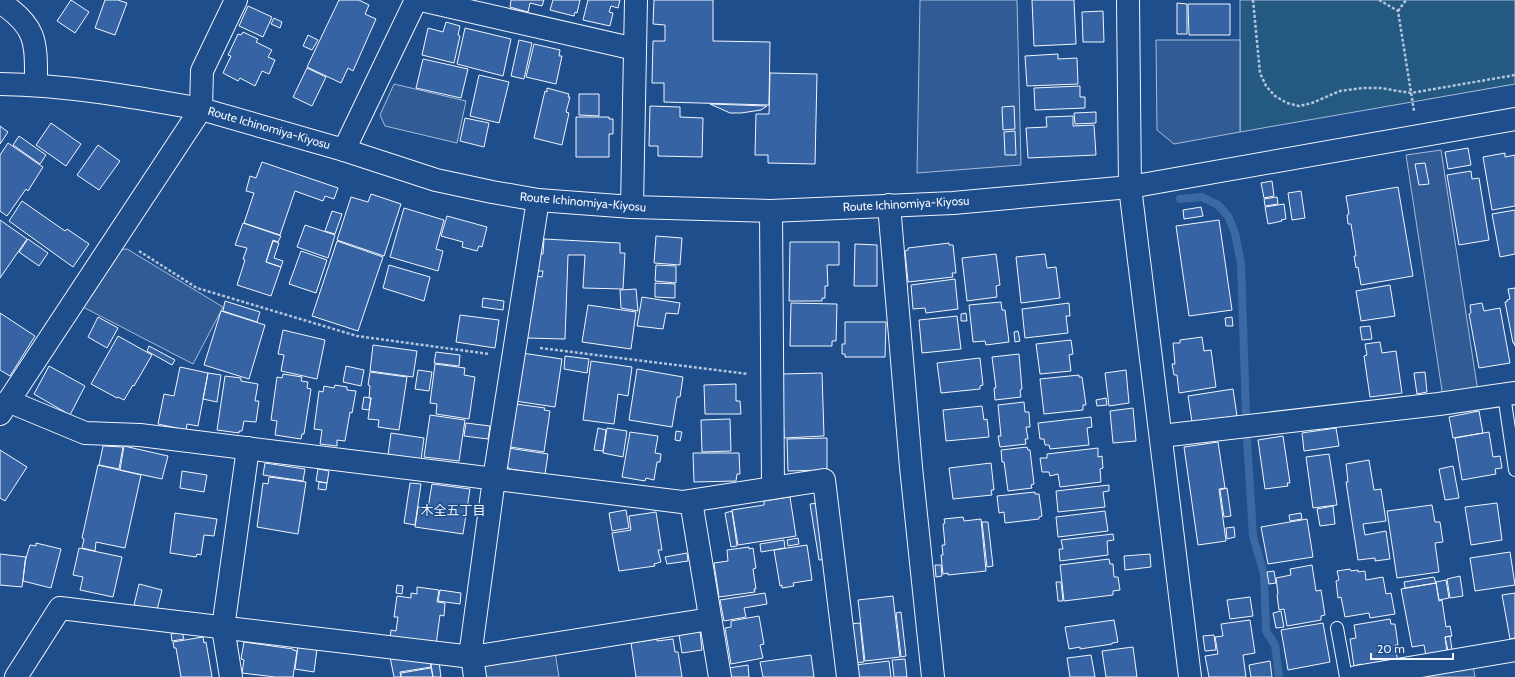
<svg xmlns="http://www.w3.org/2000/svg" width="1515" height="677" font-family="Cabin,'Noto Sans JP',sans-serif">
	<rect width="100%" height="100%" fill="#1f4e8c"/>
	<path fill="#245a82" stroke="#a8bbd7" d="M1240 0H1515V84L1240 132Z"/>
	<path fill="#305b95" stroke="#a8bbd7" d="M920 0H1017L1021 165 917 173Z
		M1156 40H1240V132L1174 144 1157 130Z
		M394 84 466 101 457 143 385 126 380 115Z
		M1441 150 1478 392 1443 397 1406 155Z
		M127 249 223 307 193 364 83 307 118 250Z
		M555 652 559 677H481L480 671 486 663Z
		M1473 666 1475 677H1410Z"/>
	<g fill="none" stroke-linecap="round" stroke-linejoin="round">
		<path stroke="#3b69a3" stroke-width="8" d="M1180 199 1202 197 1218 205 1228 216 1235 233 1241 264 1246 414
			M1247 439 1253 536 1264 574 1266 631 1275 645 1279 677"/>
	</g>
	<path fill="#3563a3" stroke="#f2f6ff" d="M71 0 89 12 75 33 57 21Z
		M105 0H118L127 3 115 35 95 28Z
		M339 0H359L369 5 365 14 376 19 353 71 348 68 341 83 307 67Z
		M511 0H544L542 6 530 3 528 12 510 7Z
		M553 0H580L577 13 575 12 574 16 550 10Z
		M588 0H620L618 8 611 6 609 12 613 13 610 26 583 20Z
		M654 0H713V41L770 42 769 105 664 102V83H652L653 41H665V25L653 24Z
		M1032 0H1074L1076 44 1034 46Z
		M1177 3 1187 4V34H1177Z
		M1188 4H1230V35H1189Z
		M248 6 272 17 263 37 239 26Z
		M1103 11 1104 42H1083L1082 12Z
		M274 18 282 22 280 28 271 24Z
		M446 22 460 26 458 35 460 36 454 63 422 55 428 28 443 32Z
		M465 28 511 39 503 76 457 64Z
		M243 32 258 39 256 42 272 50 268 57 275 60 269 74 262 71 255 86 240 78 238 81 223 73 231 56 228 55 238 34 241 35Z
		M308 35 318 40 312 50 303 46Z
		M519 40 532 43 524 79 511 76Z
		M534 44 560 50 559 56H562L556 84 526 77Z
		M1058 54V59L1077 58 1078 84 1027 86 1025 56Z
		M423 59 468 69 461 98 416 88Z
		M307 68 326 77 312 106 293 97Z
		M770 73 817 74 815 164 768 163V155H755L756 114H769Z
		M479 75 509 82 499 123 470 116Z
		M1080 86V97H1085V108L1035 110 1034 88Z
		M547 88 569 94 568 97H570L566 112 569 113 562 145 534 138 545 91 547 92Z
		M579 94H599V116L579 115Z
		M710 104 767 106 761 110 741 113H730Z
		M650 106 680 107V117L703 118 702 157 658 156V146H649Z
		M1014 106 1015 129 1003 130 1002 107Z
		M1096 112V123L1075 124 1074 113Z
		M1073 116V126L1094 125 1096 155 1028 158 1026 128 1047 127 1046 117Z
		M576 117H609V119H613V134H609V157H576Z
		M465 118 489 123 484 147 460 141Z
		M51 123 81 144 66 166 36 145Z
		M0 126 8 132 0 144Z
		M1015 131 1016 155H1005L1004 132Z
		M19 136 46 155 40 164 13 145Z
		M8 143 43 167 28 191 26 189 7 216 0 211V155Z
		M98 145 120 161 99 190 77 175Z
		M1468 148 1471 165 1448 169 1445 152Z
		M1505 153V157L1515 155V206L1492 210 1483 157Z
		M262 162 338 188 334 199 325 196 323 201 295 191 280 235 244 223 254 193 246 191 250 176 256 178Z
		M1425 163 1429 184 1419 185 1415 164Z
		M1471 171 1472 179 1479 178 1489 240 1459 245 1447 175Z
		M1272 181 1274 196 1264 198 1261 183Z
		M1398 187 1413 276 1361 285 1358 267 1356 268 1354 256H1356L1351 224H1348L1347 215 1349 214 1346 196Z
		M1301 191 1305 218 1292 220 1288 193Z
		M371 194 401 204 384 256 337 240 351 197 368 202Z
		M1277 197 1278 204 1265 206 1264 199Z
		M22 201 65 231 67 229 89 244 73 267 9 221Z
		M1284 204 1286 219 1281 220 1282 221 1268 224 1265 207Z
		M1201 207 1203 216 1184 219 1183 210Z
		M404 208 444 220 436 249 443 251 438 271 390 257Z
		M1515 210V254L1500 257 1492 214Z
		M332 211 342 214 335 234 325 231Z
		M447 216 487 227 482 247 479 246 477 251 462 247 463 242 441 236Z
		M0 220 27 239 0 278Z
		M1219 220 1232 310 1189 316 1176 226Z
		M243 223 281 236 278 242 273 240 266 262 281 267 271 296 237 285 245 260 243 259 247 248 235 245Z
		M305 225 335 235 328 258 297 247Z
		M656 236 682 238 680 265 654 263Z
		M28 239 48 253 39 266 19 252Z
		M544 239 620 243V253H625L623 289 583 288 585 255H568L565 339 526 338 531 299H534L535 276 542 277 543 271H538L539 254H543Z
		M273 241 279 243 274 258 283 261 281 267 266 262Z
		M337 241 383 257 358 331 312 316Z
		M790 242H839V265H827L828 286H825V298H822V301H789Z
		M949 243V245H953L956 273H952L953 277 908 282 905 251 908 250V248Z
		M855 244 877 245V286H854Z
		M301 251 327 260 316 293 289 284Z
		M996 254 1000 285 996 286 997 297 967 301 962 258Z
		M1045 254 1047 268 1056 267 1060 298 1021 303 1016 257Z
		M389 265 430 277 424 301 383 288Z
		M656 265 676 266V283L655 281Z
		M955 279 958 309 926 313 925 308 913 309 911 285Z
		M655 283 675 284V298L655 297Z
		M1390 285 1395 316 1361 321 1356 291Z
		M1515 288V346L1514 343H1513L1505 302H1507V300L1510 299 1508 289Z
		M636 289 638 311 621 308 620 290Z
		M642 297 680 303 678 314 666 313 663 329 637 326Z
		M483 298 504 301 503 310 482 307Z
		M225 301 260 312 257 322 223 311Z
		M1001 302 1002 310H1005L1009 342 986 345 985 341 973 342 969 305Z
		M791 303 837 304 836 341H832V346H790Z
		M1069 303 1070 316H1066L1068 333 1025 338 1022 309Z
		M1482 303 1484 311 1500 308 1510 363 1479 368 1469 314 1471 313 1470 305Z
		M588 305 636 312 631 349 582 342Z
		M221 311 265 325 249 379 204 365Z
		M0 313 35 336 10 376 0 370Z
		M966 313 967 321H961V314Z
		M460 315 499 320 495 348 456 342Z
		M957 316 961 349 922 353 919 320Z
		M98 317 118 328 107 348 88 337Z
		M1232 317 1233 326H1226L1225 318Z
		M845 322H886L885 357H845V354H842V344H845Z
		M1370 326 1372 339 1362 340 1360 327Z
		M283 330 325 340 317 379 281 371 284 355 278 354Z
		M1018 331 1020 341 1015 342 1014 332Z
		M118 336 152 355 134 386 133 385 124 400 118 397 117 398 91 384Z
		M1202 337 1204 351 1211 350 1216 387 1179 393 1177 375H1174L1172 364H1175L1173 343H1180V340Z
		M1071 340 1073 354 1069 355 1071 371 1040 374 1036 344Z
		M1380 342 1382 353 1396 351 1402 393 1370 397 1364 356 1367 355 1365 344Z
		M373 345 417 351 413 377 370 371Z
		M149 346 175 360 172 365 147 351Z
		M436 352 460 355 459 366 434 363Z
		M522 353 562 359 555 407 515 401Z
		M1019 354 1022 389 1020 390 1021 397 995 400 994 388H996L992 357Z
		M565 356 589 359 587 373 564 369Z
		M980 358 983 385 980 386V389L941 393 937 363Z
		M591 361 632 367 628 396 618 394 614 424 583 420Z
		M435 364 465 368 464 375 475 377 469 419 436 414 437 404 430 403Z
		M49 366 85 386 70 415 34 394Z
		M346 366 364 370 361 386 343 382Z
		M180 367 208 373 198 426 187 424 186 430 158 424 164 394 174 396Z
		M637 369 683 377 680 397H677L672 427 629 420Z
		M418 370 432 372 429 391 415 389Z
		M1126 370 1129 403 1109 406 1105 373Z
		M370 372 407 377 399 430 378 427 379 420 368 419 371 398H369L370 386 368 385Z
		M1425 372 1427 392 1417 394 1414 373Z
		M208 373 221 375 217 402 203 399Z
		M822 373 824 436 784 438 782 374Z
		M283 374 302 377 301 381 308 382 307 388 311 389 304 434H302L301 439 275 435 277 421 271 420 277 377 282 378Z
		M1079 375V377H1082L1086 405H1083V410L1044 414 1040 379Z
		M225 376 241 378V381L258 384 255 401H259L256 422 244 421 242 431H239V433L217 430Z
		M736 384V401H740L741 414H705L704 385Z
		M335 385 347 387V390L356 391 352 413 350 412 345 441 337 440V446L320 444 322 430 314 429 319 391 323 392 324 386 334 388Z
		M1233 389 1237 416 1192 422 1188 396Z
		M364 397 371 398 369 410 362 409Z
		M1106 398 1107 405 1097 406 1096 400Z
		M1024 402 1025 412H1029L1030 427H1026L1028 439H1025L1026 444 1000 447 998 436H1001L998 405Z
		M516 404 545 408 544 410 550 411 544 452 510 447Z
		M982 406 984 420 987 419 989 437 946 441 943 410Z
		M1133 408 1136 441 1113 443 1110 411Z
		M1479 411 1483 433 1453 438 1449 417Z
		M430 415 465 420 459 461 424 457Z
		M1091 417 1092 427 1087 428 1089 445 1050 449 1049 445H1045L1044 439H1040L1038 423Z
		M730 419 731 451 702 452 701 420Z
		M466 423 490 426 488 439 464 436Z
		M598 428 606 430 603 451 594 450Z
		M607 428 627 431 623 457 603 453Z
		M1336 428 1339 446 1304 451 1302 433Z
		M676 431 682 432 680 441 675 440Z
		M630 432 658 436 655 453 661 454 660 462H657L654 480 646 478 645 481 622 477Z
		M1489 432 1493 457 1500 456 1502 468 1495 469 1496 474 1462 480 1455 438Z
		M391 433 424 438 421 460 388 455Z
		M1283 436 1290 483H1287L1288 486 1265 489 1258 440Z
		M827 438V470L788 471 787 439Z
		M1218 442 1225 488 1219 489 1226 541 1198 545 1184 447Z
		M103 446 123 447 119 469 99 465Z
		M124 446 168 456 162 479 120 470Z
		M1027 447 1028 450H1030L1034 484 1031 485 1032 488 1008 491 1004 462H1002L1001 450Z
		M508 448 548 454 545 474 510 469 506 465Z
		M1098 448V457L1102 456 1103 468 1100 469 1101 482 1060 487 1058 474 1050 476 1049 472H1042L1040 458H1047V454Z
		M0 450 27 467 5 501 0 498Z
		M693 453H739L740 474H737L736 481 694 482Z
		M1329 454 1337 505 1313 508 1306 457Z
		M1369 460 1374 490 1381 489 1386 521 1363 524 1365 535 1386 531 1390 559 1375 561V558L1358 560 1346 482H1348L1346 464Z
		M265 463 305 469 303 481 263 475Z
		M991 463 994 490H991L992 495 953 499 949 468Z
		M98 465 141 475 125 548 96 542 95 551 82 548 84 539 82 538Z
		M1453 466 1459 498 1445 500 1439 469Z
		M318 469 329 471 327 483 316 481Z
		M182 471 207 475 204 492 180 488Z
		M269 477 306 482 298 534 257 527 263 483 268 484Z
		M319 482 327 483 326 490 318 489Z
		M410 483 421 484 415 525 404 523Z
		M432 484 470 489 463 534 415 527 418 507 428 508Z
		M1109 485V491L1103 492 1105 507 1058 512 1056 491Z
		M1227 488 1231 516 1224 517 1220 490Z
		M1035 492V494H1039L1042 516 1039 517V519L1005 523 1004 512 999 513 997 496Z
		M790 497 796 536 738 545 732 510 764 505V501Z
		M819 503 828 559 819 560 810 504Z
		M1497 503 1502 540 1471 545 1465 507Z
		M1432 505 1435 522H1440L1443 542 1435 543 1439 572 1397 578 1387 511Z
		M1333 506 1335 524 1320 526 1317 509Z
		M626 510 629 528 612 531 609 513Z
		M732 511 737 546 731 547 725 513Z
		M1105 511 1108 531 1058 537 1056 517Z
		M656 512 662 550H658L661 562 654 564 655 566 619 571 612 533 631 530 629 516Z
		M175 513 217 519 214 536 204 535 201 555 197 554 196 557 170 553Z
		M1301 513 1302 519 1290 521 1289 515Z
		M963 517 964 521 981 519 986 571 948 575V573L943 574 941 555H943L942 545H945L943 524 945 523 944 519Z
		M1307 519 1313 557 1268 564 1261 527Z
		M982 522H988L993 566 987 567Z
		M1234 527 1235 537 1227 539 1226 528Z
		M1113 534 1114 540 1107 541 1108 555 1060 561 1059 549H1063L1061 540Z
		M798 538 799 544 788 546 787 540Z
		M784 540 785 548 761 552 760 544Z
		M36 543 61 549 51 588 23 581 25 561 30 545 36 546Z
		M807 545 812 580 793 583 794 586 782 588V585L780 586 774 550Z
		M749 547V549L753 548 756 568 753 569 756 589H754L755 592 719 597 714 563 728 561 727 550Z
		M79 548 122 557 113 597 80 590 83 577 73 575Z
		M1510 552 1515 585 1475 591 1470 558Z
		M687 553 688 561 667 564 665 557Z
		M0 554 26 557 22 587 0 585Z
		M1150 554 1151 567 1125 570 1124 556Z
		M1109 559 1110 564H1113L1114 577H1118L1120 590 1113 591V595L1064 601 1060 565Z
		M935 565H941L942 576 936 577Z
		M1312 565 1316 591 1321 590 1325 615 1321 616V620L1287 626 1284 609 1279 610 1277 595 1278 594 1276 578 1291 575 1290 569Z
		M1350 569 1351 571 1358 570V572L1365 571 1366 580 1383 577 1386 594 1391 593 1395 614 1370 618 1369 613 1345 617 1341 597 1338 598 1336 581 1339 580 1337 571Z
		M1274 571 1276 583 1269 584 1267 572Z
		M1460 576 1463 596 1450 598 1447 579Z
		M1434 577 1436 583 1405 588 1404 582Z
		M1446 580 1449 598 1439 600 1436 582Z
		M1056 582H1061L1063 601H1058Z
		M1436 583 1439 601 1442 600 1446 627 1450 626 1452 636 1445 637 1447 652 1426 656 1424 645 1412 647 1401 589Z
		M139 584 162 590 157 610 134 605Z
		M397 585 403 586 402 594 396 593Z
		M417 587 439 590 437 602 445 603 444 616 440 615 436 645 390 638 391 630 396 631 398 617H394L397 596 411 598V593L417 594Z
		M440 590 461 593 460 604 438 601Z
		M765 593 767 604 744 608 746 617 724 621 720 600Z
		M1515 593V638L1510 639 1502 595Z
		M893 596 900 657 865 661 858 600Z
		M1250 597 1253 616 1230 619 1227 600Z
		M1281 611 1284 627 1276 628 1273 613Z
		M901 612 906 656 901 657 896 613Z
		M759 616 764 644 760 645 763 658 731 664 725 628 731 627V621Z
		M1390 619 1391 624H1395L1398 645H1395L1398 662 1361 669V664L1354 666 1350 639 1356 638 1354 625Z
		M1114 620 1118 642 1112 643V644L1080 649V647L1069 649 1065 627Z
		M1250 620 1255 653 1243 655 1246 677H1209L1205 656 1218 654 1215 637 1223 636 1221 624Z
		M860 623 864 662 853 663 849 624Z
		M1323 623 1330 662 1288 670 1281 630Z
		M700 631 702 650 682 653 679 635Z
		M182 632 184 639 172 641 171 634Z
		M1214 635 1216 650 1205 651 1203 636Z
		M1450 636 1452 650 1448 651 1445 637Z
		M203 637 204 643 206 642 212 677H181L176 648H174L173 642Z
		M657 639V641L673 639 675 652H678L682 677H636L631 643Z
		M244 642 293 649V650L297 651 293 677H275L242 673 244 660 241 659Z
		M298 646 317 649 314 672 295 669Z
		M1133 647 1137 677H1106L1102 651Z
		M811 655 814 677H763L760 662Z
		M1091 655 1095 677H1070L1067 658Z
		M390 657 430 661 431 667 400 672 401 677H394Z
		M905 659 907 677H894L892 660Z
		M889 661 891 677H856L855 665Z
		M1270 661 1272 677H1251L1249 665Z
		M439 662 441 677H433L431 664Z
		M748 665 749 677H731L729 668Z
		M431 668 433 677H401V673Z"/>
	<g fill="none" stroke-linecap="round" stroke-linejoin="round">
		<defs>
			<path id="service" d="M1504 395 1515 470
				M1337 628 1346 677"/>
			<path id="minor" d="M421 0 635 49
				M0 2C38 27 36 43 36 85
				M201 109 202 71 236 0
				M344 150 416 0
				M889 205 911 467 933 677
				M632 207 636 0
				M771 211 773 488
				M8 401 85 433 140 435 682 502 824 480 848 677
				M1161 436 1439 404 1515 393
				M691 501 720 677
				M16 677 60 608 472 657 710 619
				M231 677 223 628 248 448
				M475 677 471 649 494 479 538 200
				M1356 677 1515 650"/>
			<path id="tertiary" d="M0 84C68 85 134 97 201 109
				M1190 677 1130 187 1515 119"/>
			<path id="secondary" d="M0 414 201 109 344 150 436 180 492 192 538 200 632 207 771 211 953 203 1130 187 1128 0"/>
		</defs>
		<use href="#service" stroke="#f2f6ff" stroke-width="14"/>
		<use href="#minor" stroke="#f2f6ff" stroke-width="24"/>
		<use href="#tertiary" stroke="#f2f6ff" stroke-width="24"/>
		<use href="#secondary" stroke="#f2f6ff" stroke-width="24"/>
		<path stroke="#b3c4dc" stroke-width="2.5" stroke-dasharray="3 2" stroke-linecap="butt" d="M1253 0 1260 73 1266 86 1275 96 1287 103 1299 106 1312 103 1340 91 1363 88H1380L1411 93 1515 75
			M1379 0 1398 11 1414 111
			M1398 11 1406 0
			M139 251 197 288 357 336 489 354
			M540 348 748 374"/>
		<use href="#service" stroke="#1f4e8c" stroke-width="12"/>
		<use href="#minor" stroke="#1f4e8c" stroke-width="22"/>
		<use href="#tertiary" stroke="#1f4e8c" stroke-width="22"/>
		<use href="#secondary" stroke="#1f4e8c" stroke-width="22"/>
	</g>
	<g text-anchor="middle" stroke-width="3" stroke-linejoin="round" paint-order="stroke">
		<g font-size="12" fill="#f2f6ff" stroke="#1f4e8c">
			<text transform="translate(269 128) rotate(16)" y="4">Route Ichinomiya-Kiyosu</text>
			<text transform="translate(583 202) rotate(5)" y="4">Route Ichinomiya-Kiyosu</text>
			<text transform="translate(906 204) rotate(-3)" y="4">Route Ichinomiya-Kiyosu</text>
		</g>
		<g font-size="13" fill="#f2f6ff" stroke="#1f4e8c">
			<text x="453" y="515">木全五丁目</text>
		</g>
	</g>
	<path d="M1371 653v6h82v-6" fill="none" stroke="#f2f6ff" stroke-width="2"/>
	<text x="1377" y="653" font-size="12" fill="#f2f6ff" stroke="#1f4e8c" stroke-width="3" paint-order="stroke">20 m</text>
</svg>
